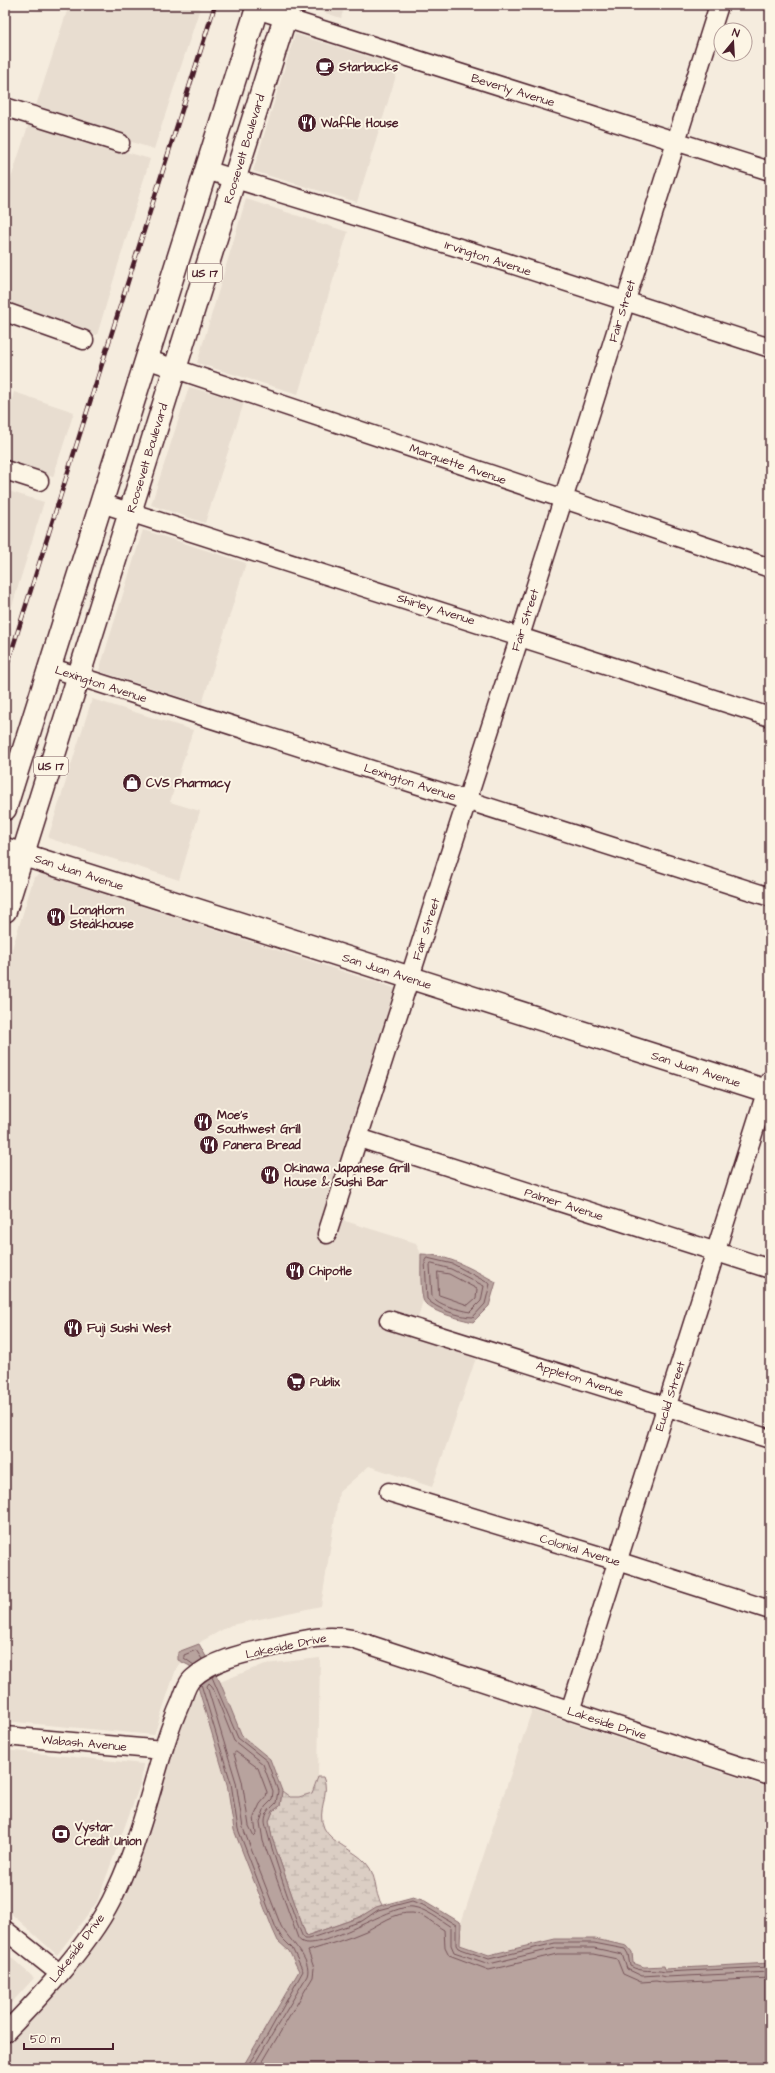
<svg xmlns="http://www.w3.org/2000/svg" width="775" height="2073" font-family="'Architects Daughter',sans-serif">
	<defs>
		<pattern id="wetland-marsh" width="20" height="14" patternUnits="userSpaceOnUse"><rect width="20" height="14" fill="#dbcec4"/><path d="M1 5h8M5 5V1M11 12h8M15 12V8" fill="none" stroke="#bdb0a9"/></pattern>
	</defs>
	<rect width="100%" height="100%" fill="#f5ecde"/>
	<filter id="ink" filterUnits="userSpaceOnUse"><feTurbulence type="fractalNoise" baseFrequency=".025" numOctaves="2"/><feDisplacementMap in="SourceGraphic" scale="8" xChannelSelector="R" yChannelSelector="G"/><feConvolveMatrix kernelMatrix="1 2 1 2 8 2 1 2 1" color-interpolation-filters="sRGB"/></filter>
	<g filter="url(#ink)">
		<path fill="#e8ddd0" d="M69 5H201L154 149 34 112Z
			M308 5H345L341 18 307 7Z
			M295 34 399 66 357 202 253 171Z
			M29 123 150 159 97 335 5 304V197Z
			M246 199 348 232 298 394 197 363Z
			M189 387 244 402 205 523 151 505Z
			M14 392 74 412 53 477 5 462V423Z
			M5 490 44 502 5 629Z
			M143 530 246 563 202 704 99 671Z
			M92 699 193 730 170 802 200 811 179 880 48 838Z
			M42 874 397 989 331 1202 345 1221 416 1243 421 1254 423 1300 413 1336 476 1358 432 1487 369 1466 339 1492 321 1606 231 1625 202 1641 184 1655 175 1672 154 1735 5 1721V972L34 877Z
			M320 1658 318 1777 312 1793 299 1797H290L282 1791 270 1759 242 1736 220 1682 265 1664Z
			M199 1690 227 1784 247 1862 258 1895 278 1941 289 1950 299 1971 242 2068H5V2042L100 1939 130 1886 188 1704Z
			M532 1710 770 1788V1963L664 1969V1966L644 1967 633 1963 632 1952 555 1939 489 1955 460 1945 461 1923Z
			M5 1750 143 1764 141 1782 97 1902 57 1955 5 1908Z
			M5 1952 34 1978 5 2010Z"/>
		<path fill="url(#wetland-marsh)" stroke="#927678" d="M318 1777H323C331 1792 316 1811 324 1828 332 1844 355 1850 366 1863 378 1876 373 1891 382 1905L360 1917 306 1936 272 1838 269 1821 273 1811 280 1806 282 1791 290 1797H299L312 1793Z"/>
		<path fill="#b8a39e" stroke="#8c6e70" d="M421 1254C449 1255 472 1269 496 1282L489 1306 473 1322C462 1319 426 1312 423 1299 420 1285 421 1268 421 1254Z
			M199 1644 220 1682 242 1736 270 1759 282 1791 280 1806 273 1811 269 1821 272 1838 306 1936 360 1917 376 1907 413 1897 425 1901 461 1923 460 1945 489 1955 555 1939H595L627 1946 632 1952 633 1963 644 1967 664 1966 665 1969 770 1963V2068H242L299 1971 289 1951 278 1941 273 1930 234 1830 227 1784 199 1690 190 1666 178 1660V1652Z"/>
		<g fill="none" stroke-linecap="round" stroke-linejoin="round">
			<path stroke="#765459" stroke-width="1" d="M427 1258 453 1264 490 1284 485 1304 473 1317C460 1317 436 1309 427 1299L425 1261Z
				M432 1264 451 1269 484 1286 481 1301 470 1312C458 1309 439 1306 432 1296L430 1265Z
				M438 1272 449 1274 477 1289 476 1298 468 1305 439 1295Z
				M194 1665 184 1658V1655L196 1650 202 1659
				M212 1677 238 1738 267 1761 278 1791 276 1803C271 1808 265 1813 265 1821 265 1831 299 1933 304 1939H308L362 1921 378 1910 412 1901 423 1905 456 1925V1945L458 1948 489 1959 555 1943H594L625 1949 628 1954 630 1966C642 1973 653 1969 665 1972L770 1967
				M201 1684 231 1783 238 1829 276 1928 282 1938 292 1948 303 1971 268 2034 246 2068
				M236 1752 258 1768 267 1792 266 1797 260 1804 254 1817 256 1834 254 1836 249 1826 242 1781 234 1754Z
				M252 2068 307 1976C313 1960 288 1939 281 1926L243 1828 236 1782 207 1686 209 1683 212 1686 234 1741 263 1764 273 1791 272 1800 265 1807 260 1822 263 1841 298 1938C310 1960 391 1903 413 1907 426 1909 440 1920 451 1927V1945L454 1952 489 1964 556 1948H594L622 1954 627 1969 642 1976 658 1975 666 1977 770 1972
				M259 2068 313 1977 314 1968 308 1951C327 1945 348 1939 366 1931 380 1924 395 1912 412 1913 423 1913 435 1925 444 1930L445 1947 449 1955 489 1970 557 1954H593L617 1959 623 1974 641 1982 656 1981 666 1983 770 1978"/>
			<defs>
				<path id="minor" d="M256 9 770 171
					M5 107 120 143
					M206 170 502 261 770 348
					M5 312 84 340
					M146 359 770 568
					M5 470 39 481
					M101 503 770 717
					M49 667 770 897
					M359 1138 770 1269
					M327 1234 520 636 719 5
					M389 1320 770 1439
					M389 1492 617 1561 770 1610
					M570 1711 770 1080
					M5 1736 163 1750
					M5 1930 59 1973
					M5 2033C41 1996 94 1940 115 1893 124 1874 132 1854 138 1834 153 1790 162 1744 181 1702 184 1694 187 1683 193 1678 214 1659 246 1653 272 1647 299 1641 324 1633 352 1639L770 1776"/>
				<path id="major" d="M5 849 770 1092"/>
				<path id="highway" d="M5 809 258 5
					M5 911 289 5"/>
			</defs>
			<use href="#minor" stroke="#4a1f2b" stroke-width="21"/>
			<use href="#major" stroke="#4a1f2b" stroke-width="25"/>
			<use href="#highway" stroke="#4a1f2b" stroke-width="25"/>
			<use href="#minor" stroke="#fcf5e5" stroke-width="18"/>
			<use href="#major" stroke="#fcf5e5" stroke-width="22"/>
			<use href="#highway" stroke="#fcf5e5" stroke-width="22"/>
			<defs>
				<path id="rail" d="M5 672 215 5"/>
			</defs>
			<use href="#rail" stroke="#4a1f2b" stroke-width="4.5"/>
			<use href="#rail" stroke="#fcf5e5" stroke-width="3" stroke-dasharray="9" stroke-linecap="butt"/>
		</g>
	</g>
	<defs>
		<symbol id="cafe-disc" viewBox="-11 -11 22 22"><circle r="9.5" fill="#4a1f2b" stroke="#fcf5e5"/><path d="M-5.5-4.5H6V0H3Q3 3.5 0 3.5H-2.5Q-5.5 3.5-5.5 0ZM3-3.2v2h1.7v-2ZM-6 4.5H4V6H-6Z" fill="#fff"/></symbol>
		<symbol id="restaurant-disc" viewBox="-11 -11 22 22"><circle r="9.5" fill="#4a1f2b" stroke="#fcf5e5"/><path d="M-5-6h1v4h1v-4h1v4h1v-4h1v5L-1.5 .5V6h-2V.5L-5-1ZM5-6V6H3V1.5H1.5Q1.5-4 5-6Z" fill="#fff"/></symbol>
		<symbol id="shop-disc" viewBox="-11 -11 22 22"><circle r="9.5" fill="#4a1f2b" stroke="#fcf5e5"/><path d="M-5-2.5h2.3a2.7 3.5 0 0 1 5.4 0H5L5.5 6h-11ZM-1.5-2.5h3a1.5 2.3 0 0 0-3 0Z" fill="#fff"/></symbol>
		<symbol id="supermarket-disc" viewBox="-11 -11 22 22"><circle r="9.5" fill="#4a1f2b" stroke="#fcf5e5"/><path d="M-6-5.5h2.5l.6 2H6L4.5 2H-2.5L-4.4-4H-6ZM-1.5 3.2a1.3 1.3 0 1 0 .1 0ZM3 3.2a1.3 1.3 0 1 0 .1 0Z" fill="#fff"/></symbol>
		<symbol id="bank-disc" viewBox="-11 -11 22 22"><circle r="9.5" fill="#4a1f2b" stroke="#fcf5e5"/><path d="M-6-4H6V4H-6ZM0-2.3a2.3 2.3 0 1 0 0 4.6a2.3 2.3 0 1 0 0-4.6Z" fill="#fff"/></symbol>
	</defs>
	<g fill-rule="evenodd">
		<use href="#cafe-disc" x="314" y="56" width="22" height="22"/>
		<use href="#restaurant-disc" x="296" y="112" width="22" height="22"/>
		<use href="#shop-disc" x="121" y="772" width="22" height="22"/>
		<use href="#restaurant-disc" x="45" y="906" width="22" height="22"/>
		<use href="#restaurant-disc" x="192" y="1111" width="22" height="22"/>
		<use href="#restaurant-disc" x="198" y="1134" width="22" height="22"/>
		<use href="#restaurant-disc" x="259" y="1164" width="22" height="22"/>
		<use href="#restaurant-disc" x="284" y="1260" width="22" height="22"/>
		<use href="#restaurant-disc" x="62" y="1317" width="22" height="22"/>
		<use href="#supermarket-disc" x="285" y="1371" width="22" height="22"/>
		<use href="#bank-disc" x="50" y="1823" width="22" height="22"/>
	</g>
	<g text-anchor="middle" stroke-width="4" stroke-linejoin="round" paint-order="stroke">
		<g fill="#fcf5e5" stroke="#7f5f63" stroke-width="1">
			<rect x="188" y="264" width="34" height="18" rx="3"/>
			<rect x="34" y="757" width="34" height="18" rx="3"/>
		</g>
		<g font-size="11" font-weight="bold" fill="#4a1f2b">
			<text x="205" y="277">US 17</text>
			<text x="51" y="770">US 17</text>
		</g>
		<g font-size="12" font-weight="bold" fill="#4a1f2b" stroke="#fcf5e5" text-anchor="start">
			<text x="339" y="71">Starbucks</text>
			<text x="321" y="127">Waffle House</text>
			<text x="146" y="787">CVS Pharmacy</text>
			<text x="70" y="914">LongHorn<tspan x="70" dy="14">Steakhouse</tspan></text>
			<text x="217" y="1119">Moe's<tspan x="217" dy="14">Southwest Grill</tspan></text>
			<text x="223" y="1149">Panera Bread</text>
			<text x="284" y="1172">Okinawa Japanese Grill<tspan x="284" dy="14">House &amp; Sushi Bar</tspan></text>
			<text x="309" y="1275">Chipotle</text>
			<text x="87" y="1332">Fuji Sushi West</text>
			<text x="310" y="1386">Publix</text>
			<text x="75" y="1831">Vystar<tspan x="75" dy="14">Credit Union</tspan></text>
		</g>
		<g font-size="12" fill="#4a1f2b" stroke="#fcf5e5">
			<text transform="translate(513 90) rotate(17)" y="4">Beverly Avenue</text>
			<text transform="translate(244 149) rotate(-73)" y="4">Roosevelt Boulevard</text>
			<text transform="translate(488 258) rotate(18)" y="4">Irvington Avenue</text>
			<text transform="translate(622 311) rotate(-73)" y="4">Fair Street</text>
			<text transform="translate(147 458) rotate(-73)" y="4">Roosevelt Boulevard</text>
			<text transform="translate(458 464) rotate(19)" y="4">Marquette Avenue</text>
			<text transform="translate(436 609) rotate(17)" y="4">Shirley Avenue</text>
			<text transform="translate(525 620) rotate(-72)" y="4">Fair Street</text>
			<text transform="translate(101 684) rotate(18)" y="4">Lexington Avenue</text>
			<text transform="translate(410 782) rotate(18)" y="4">Lexington Avenue</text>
			<text transform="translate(79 872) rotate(18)" y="4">San Juan Avenue</text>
			<text transform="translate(426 929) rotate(-72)" y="4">Fair Street</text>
			<text transform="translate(387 971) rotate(18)" y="4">San Juan Avenue</text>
			<text transform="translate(696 1069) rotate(18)" y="4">San Juan Avenue</text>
			<text transform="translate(564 1204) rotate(18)" y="4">Palmer Avenue</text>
			<text transform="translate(580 1379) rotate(18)" y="4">Appleton Avenue</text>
			<text transform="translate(670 1396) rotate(-72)" y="4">Euclid Street</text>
			<text transform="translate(580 1550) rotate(17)" y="4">Colonial Avenue</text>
			<text transform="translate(286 1646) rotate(-12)" y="4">Lakeside Drive</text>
			<text transform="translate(607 1723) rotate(18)" y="4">Lakeside Drive</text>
			<text transform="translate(84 1743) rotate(5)" y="4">Wabash Avenue</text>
			<text transform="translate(77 1948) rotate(-53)" y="4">Lakeside Drive</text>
		</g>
	</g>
	<rect width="775" height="2073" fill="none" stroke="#fcf5e5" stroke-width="20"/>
	<rect x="10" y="10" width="755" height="2053" fill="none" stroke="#4a1f2b" stroke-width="1.5" filter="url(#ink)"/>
	<g transform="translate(733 42) rotate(18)"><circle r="19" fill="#fcf5e5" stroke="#b59f9b"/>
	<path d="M0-3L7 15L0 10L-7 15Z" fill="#4a1f2b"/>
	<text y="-6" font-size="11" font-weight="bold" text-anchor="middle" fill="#4a1f2b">N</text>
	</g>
	<path d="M24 2043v6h89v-6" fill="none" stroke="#4a1f2b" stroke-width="2"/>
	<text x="30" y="2043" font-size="12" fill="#4a1f2b" stroke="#fcf5e5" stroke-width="3" paint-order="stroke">50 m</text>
</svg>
